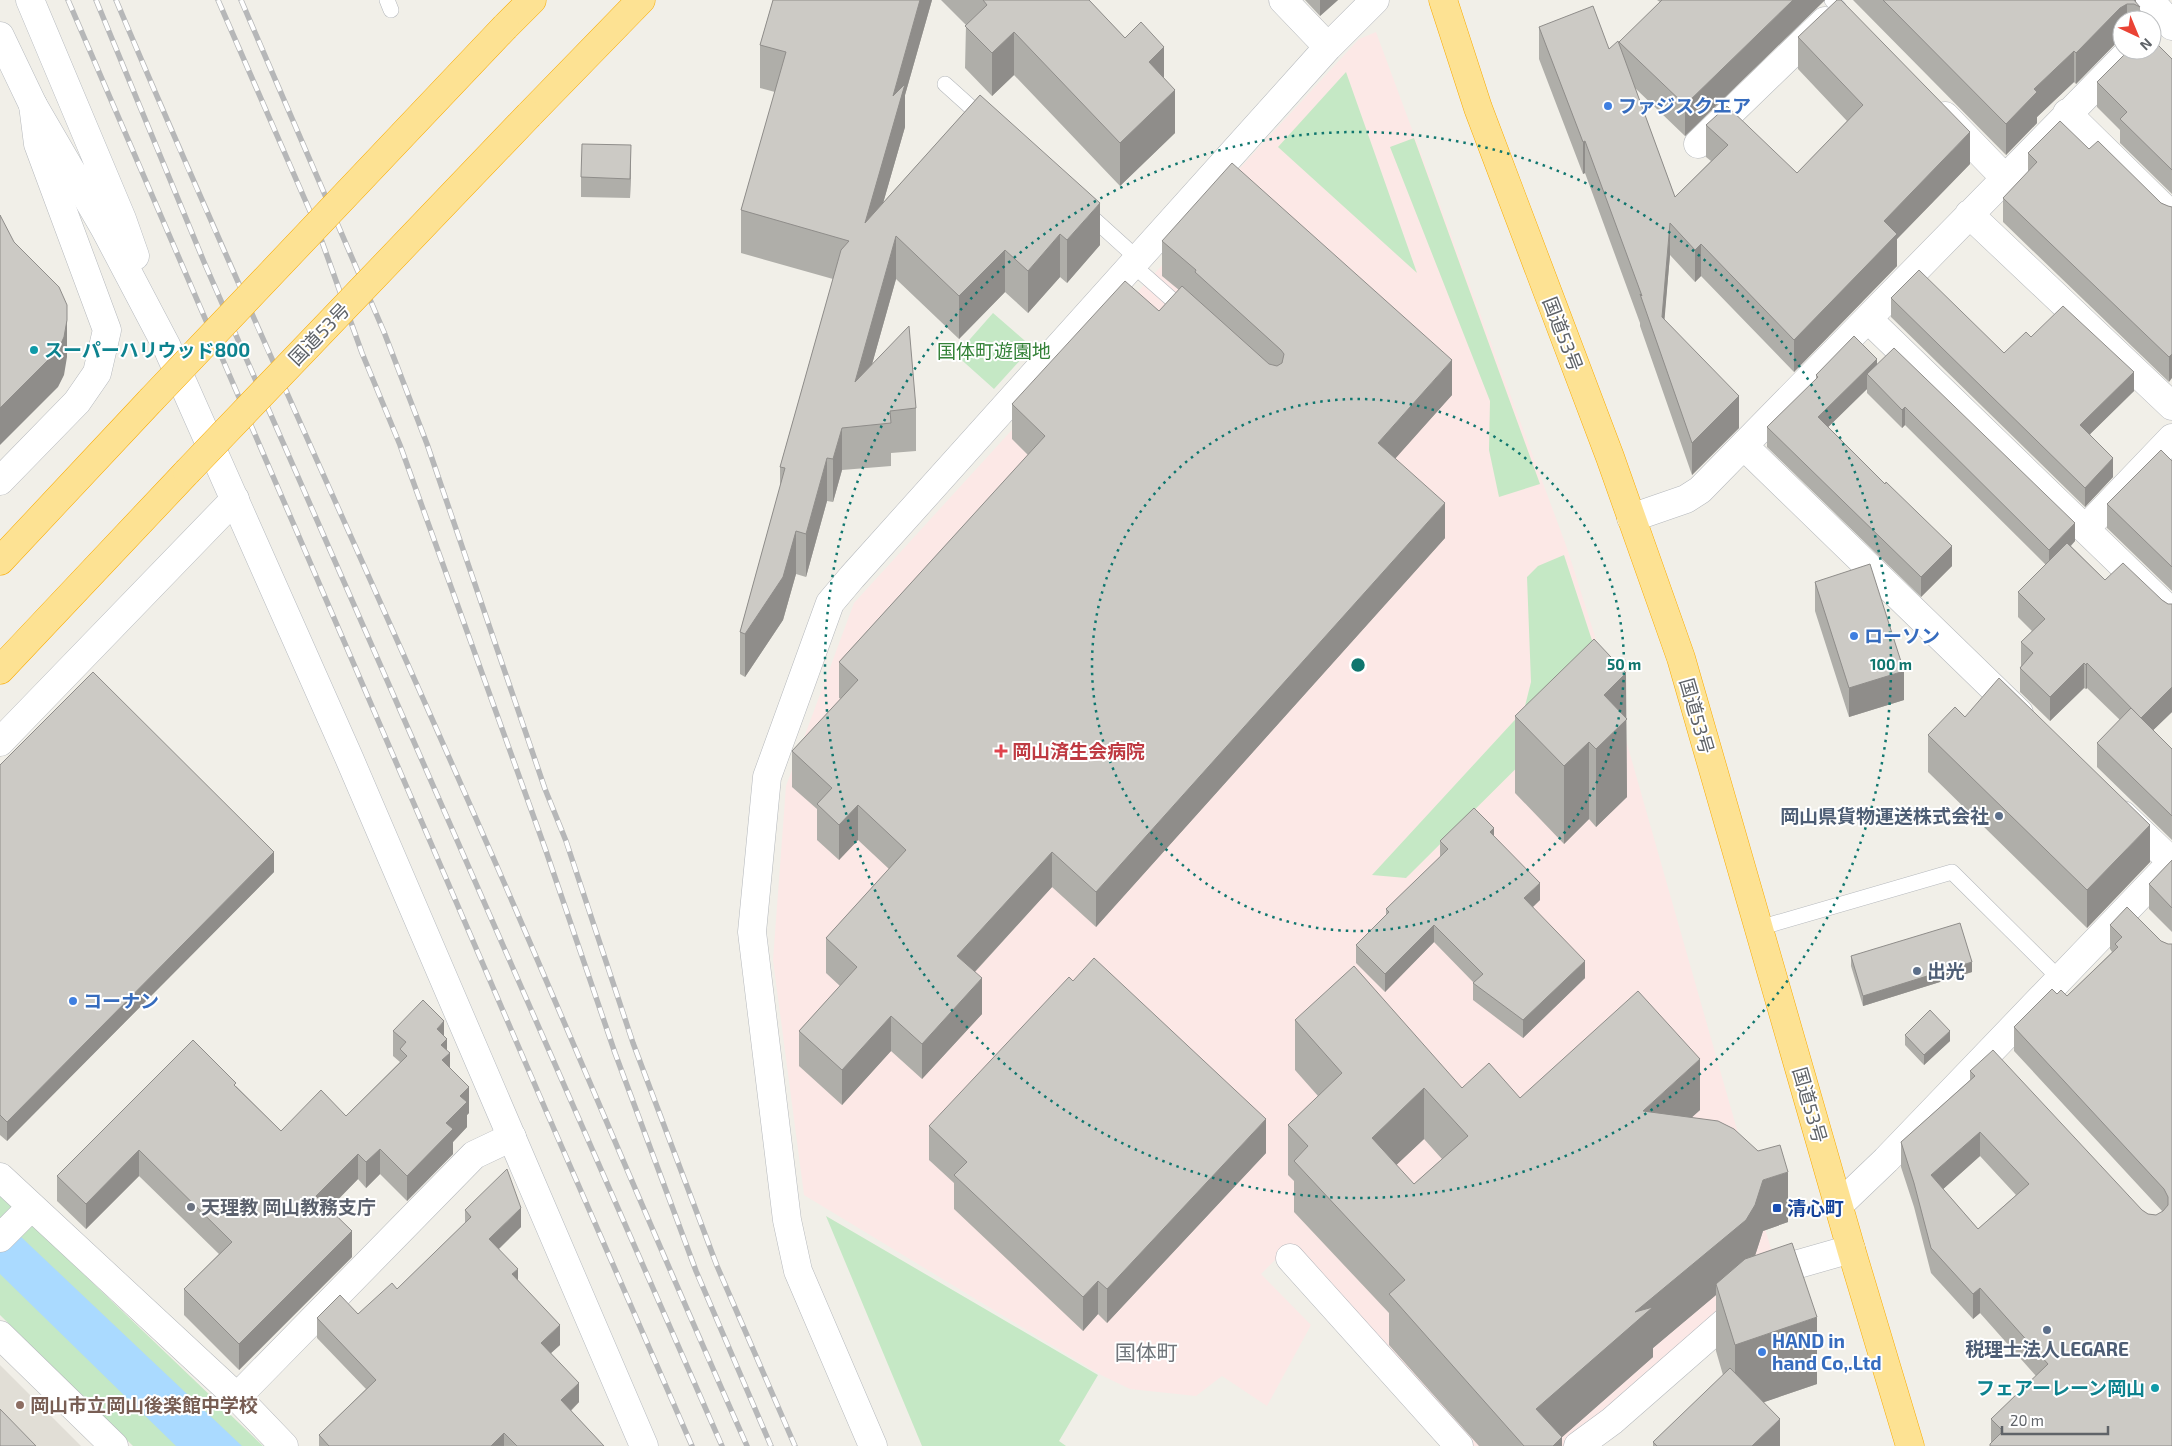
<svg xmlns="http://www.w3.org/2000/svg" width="2172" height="1446" font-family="'Exo 2','Noto Sans JP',sans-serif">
	<rect width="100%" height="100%" fill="#f1efe8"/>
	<path fill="#e1ded6" d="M0 1365 81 1446H0Z"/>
	<path fill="#fce8e6" d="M1376 32 1567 548 1610 684 1775 1263 1571 1446H1470L1290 1245 1261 1274 1311 1325 1267 1406 1222 1376 1196 1396 1130 1389 1101 1375 804 1195 773 960 786 786 854 603 1196 228 1191 221 1359 39Z"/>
	<path fill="#c5e8c5" d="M1346 72 1417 273 1278 147Z
		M1414 138 1540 484 1499 497 1489 450 1490 401 1390 147Z
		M993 313 1032 347 994 389 956 355Z
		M1564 555 1605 680 1406 878 1372 875 1524 710 1531 682 1527 577 1538 566Z
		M0 1194 263 1446H133L0 1315Z
		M826 1216 1098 1375 1059 1441 1066 1446H922Z"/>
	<path fill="#aadaff" d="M0 1217 242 1446H176L0 1274Z"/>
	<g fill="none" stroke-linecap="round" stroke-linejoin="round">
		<defs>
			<path id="lane" d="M387 0 391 10
				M1832 0 1839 8
				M945 84 985 120
				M1085 211 1138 259
				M1133 265 1186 312
				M1759 928 1952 872 2060 979"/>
			<path id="street" d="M1283 0 1328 47
				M2150 0 2172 26
				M2067 113 2172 216
				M1945 116 2005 178
				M1698 144 1825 21
				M1969 214 2172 406
				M1868 319 2172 613
				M1744 446 2019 713
				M0 481 77 402 97 373 107 330 38 144 33 105
				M1631 518 1686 499 1700 490 2131 50
				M2085 529 2172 438
				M0 742 235 499
				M2123 815 2172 862
				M0 1177 237 1397 284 1446
				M1839 1205 1886 1160 2172 862
				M0 1238 31 1207
				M1290 1258 1459 1446
				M0 1335 114 1446
				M237 1397 474 1155 512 1137
				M873 1446 798 1271 787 1220 752 932 767 777 830 603 852 577 1328 47 1375 0
				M1578 1446 1612 1421 1788 1267 1851 1249"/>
			<path id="secondary" d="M30 0 122 219 135 256
				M0 36 33 105 105 229 166 345 350 760 644 1446"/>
			<path id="highway" d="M1443 0 1478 108 1610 457 1681 658 1851 1249 1910 1446
				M505 27 532 0
				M529 115 641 0
				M0 561 151 400
				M0 670 187 472"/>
		</defs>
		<use href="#lane" stroke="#b5b8bc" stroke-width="16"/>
		<use href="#street" stroke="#b5b8bc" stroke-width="29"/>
		<use href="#secondary" stroke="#b6babf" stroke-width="29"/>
		<use href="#highway" stroke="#f9ab00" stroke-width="29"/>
		<use href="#lane" stroke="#fff" stroke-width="15"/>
		<use href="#street" stroke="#fff" stroke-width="28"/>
		<use href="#secondary" stroke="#fff" stroke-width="28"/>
		<use href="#highway" stroke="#fde293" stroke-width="28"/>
		<defs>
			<path id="rail" d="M68 0 547 1113 692 1446
				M96 0 204 262 722 1446
				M116 0C239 292 372 580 499 871 582 1062 662 1255 747 1446
				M218 0 316 225 362 353 400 445 546 851 615 1053 696 1271 771 1446
				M241 0 384 332 427 444 545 789 566 841 633 1043 717 1266 795 1446"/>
		</defs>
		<use href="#rail" stroke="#b6b7b8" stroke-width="5.5"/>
		<use href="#rail" stroke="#fff" stroke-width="4" stroke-dasharray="11" stroke-linecap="butt"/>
		<defs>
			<path id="highway-bridge" d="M151 400 505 27
				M187 472 529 115"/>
		</defs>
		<use href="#highway-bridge" stroke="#f9ab00" stroke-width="29" stroke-linecap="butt"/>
		<use href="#highway-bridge" stroke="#fde293" stroke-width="28"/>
	</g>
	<path fill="#afaea9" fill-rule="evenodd" d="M773 0H932L905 95V127L883 203 980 95 1100 245 1067 283 1060 277 1028 313 1005 292 959 339 896 279 872 364 916 408V451L891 453V466L842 470 833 502 827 501 806 577 796 574 783 620 745 677 740 674V632L780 487V467L833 279 741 253V210L775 92 760 88V45Z
		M941 0H1089L1164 79 1175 133 1120 186 1014 75 992 96 965 68 966 25Z
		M1305 0H1338L1320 16Z
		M1657 0H1825L1685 136 1635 88 1675 197 1711 161 1706 157V125L1797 173 1847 121 1798 69V37L1970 164 1897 239V266L1794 372 1701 276 1695 282 1670 255 1664 319 1739 428 1692 475 1640 326V323L1585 173 1583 174 1539 59V27L1609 49 1619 43 1660 2Z
		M1853 0H2136V3L2140 7V20H2122V38L2120 39 2076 84 2074 82 2037 117V123L2006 155Z
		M2156 43 2172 59V194L2120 143V130L2097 107V82Z
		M2089 149 2161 203 2168 206 2172 207 2169 382 2003 222V198L2028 172V153Z
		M631 165 630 198 581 197V177Z
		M1162 241 1452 395 1395 458 1445 538 1096 927 1052 887 975 972 982 1014 922 1079 891 1051 842 1105 799 1066V1031L840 986 826 973V938L889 869 858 840 839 860 817 840V809L792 787V751L841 699 839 698V662L1028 455 1012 439V404L1159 311 1179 290 1162 276Z
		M1891 298 2004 353 2031 337 2134 391 2090 434 2113 477 2085 507 1891 317Z
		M1877 365 2075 541 2071 546 2105 580 2162 600 2168 604H2172V712L2153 730 2172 749V840L2097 767V743L2120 720 2087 688 2086 689 2084 688 2050 721 2020 692V668L2021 666V642L2032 631 2018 617V592L2046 565 1905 425 1902 428 1867 393V389L1828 427 1885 484 1952 566 1921 597 1767 447V427L1816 380V375Z
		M2172 461V591L2107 528V504Z
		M1815 582 1904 700 1849 717 1815 611Z
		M1515 716 1626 718 1627 797 1596 827 1589 819 1564 844 1515 793Z
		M1928 735 2150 862 2087 928 1928 772Z
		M0 765 274 872 7 1141 0 1135Z
		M1494 836 1540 900 1533 907 1585 978 1523 1038 1473 1000V983H1474L1434 942 1385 992 1356 963V945L1386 915V909L1440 857V841Z
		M2172 860V932L2149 909V884Z
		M2110 925 2161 941 2168 944 2172 1446H1990V1444L1991 1443V1419L2036 1376 1980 1313 1973 1319 1931 1273 1914 1207 1901 1167V1142L1970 1080V1071L2142 1210 2148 1214 2156 1215 2163 1212 2014 1051V1027L2057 994 2067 996 2112 952 2110 949ZM1980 1156 2016 1195 1978 1229 1943 1189Z
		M1851 956 1972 972 1863 1006 1851 966Z
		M1295 1020 1462 1088 1520 1098 1700 1110 1691 1118 1788 1222 1763 1231 1755 1255 1817 1384 1764 1402 1780 1446H1653V1442L1723 1375 1716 1351V1295L1653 1348V1357L1562 1437V1446H1479L1389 1345V1313L1294 1212V1181L1288 1175V1125L1318 1096 1295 1070ZM1424 1139 1442 1159 1414 1184 1396 1165Z
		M393 1031 444 1036 450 1068 469 1113 467 1115V1127L453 1142V1154L407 1201 380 1174 366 1188 358 1179 329 1209 352 1257 239 1370 184 1315V1289L219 1254 139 1176 86 1229 57 1201V1176L236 1086 281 1131 346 1116 400 1062 393 1056Z
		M1905 1035 1950 1041 1924 1065 1905 1045Z
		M929 1126 1266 1153 1107 1323 1098 1314 1083 1331 954 1209V1183L929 1160Z
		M465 1210 521 1227 499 1249 518 1281 560 1345 551 1353 579 1402 571 1411 604 1446H319V1435L366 1389 317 1338V1318L358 1314 397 1289 465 1223Z"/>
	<path fill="#8f8d8a" d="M920 0H932L905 95V127L865 266V223L893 96Z
		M1320 0H1338L1320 16Z
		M1793 0H1825L1685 136V105Z
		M2126 0H2136V5L2134 4H2127V20H2122V38L2120 39 2076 84V53Z
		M2156 30V54L2152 50V34Z
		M1014 32V75L992 96V53Z
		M1164 47V90L1149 62Z
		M2074 51V82L2037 117V123L2006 155V124L2034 89Z
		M1175 90V133L1120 186V143Z
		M1970 132V164L1897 239V266L1794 372V340L1884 221Z
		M1585 141V173L1583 174V142Z
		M631 145V165L630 198V179Z
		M1100 203V245L1067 283V240Z
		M1670 223V255L1662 349V317Z
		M1060 234V277L1028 313V271Z
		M896 236V279L855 425V382Z
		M1701 244V276L1695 282V250Z
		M1005 250V292L959 339V296Z
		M67 320V357L64 375 58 387 0 445V408Z
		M2172 354V378L2169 382V357Z
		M1877 359V379L1867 374V389L1818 437V417Z
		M1452 360V395L1378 478V443Z
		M2134 372V391L2080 444V425Z
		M1739 396V428L1692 475V443Z
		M1905 407V425L1902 428V410Z
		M842 428V470L833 502V459Z
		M827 458V501L806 577V534Z
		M2113 458V477L2085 507V488Z
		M1445 503V538L1096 927V892Z
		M2075 523V541L2049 568V550Z
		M796 531V574L783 620 745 677V634Z
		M1952 546V566L1921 597V577Z
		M2084 663V688L2050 721V697Z
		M2087 663V688L2086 689V665Z
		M1904 671V700L1849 717V688Z
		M1626 673 1627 797 1596 827V749L1604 695Z
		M2172 687V712L2141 742V718Z
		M1589 742V819L1564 844V766Z
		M858 805V840L839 860V825Z
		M2150 825V862L2087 928V890Z
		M1494 828V846L1490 832Z
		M274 852V872L7 1141V1122Z
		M1052 852V887L957 991V956Z
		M1540 883V900L1524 915V898Z
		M1434 925V942L1385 992V974Z
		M1585 961V978L1523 1038V1020Z
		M1972 962V972L1863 1006V996Z
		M982 978V1014L922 1079V1044Z
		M891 1016V1051L842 1105V1070Z
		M444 1021V1042L447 1039V1055L450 1053V1078L442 1086 437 1029Z
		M1950 1031V1041L1924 1065V1055Z
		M1700 1059V1110L1643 1161V1111Z
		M469 1087V1113L467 1115V1127L453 1142V1154L407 1201V1176L446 1123 460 1096Z
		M1424 1088V1139L1372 1188V1138Z
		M1266 1119V1153L1107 1323V1289Z
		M1980 1132V1156L1931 1200V1175Z
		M380 1149V1174L366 1188V1162Z
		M139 1150V1176L86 1229V1204Z
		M358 1154V1179L316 1222V1196Z
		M1788 1172V1222L1763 1231 1755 1256 1716 1284V1295L1653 1348V1357L1552 1446 1536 1409 1763 1180Z
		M521 1208V1227L489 1258V1239Z
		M352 1231V1257L239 1370V1344Z
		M518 1269V1288L512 1274Z
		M1098 1281V1314L1083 1331V1297Z
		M1980 1288V1313L1973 1319V1294Z
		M1817 1317V1384L1735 1412V1345Z
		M560 1325V1345L541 1362V1343Z
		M579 1383V1402L561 1420V1400Z
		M1780 1419V1446H1752Z
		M504 1433V1446H491Z
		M1562 1437V1446H1553Z"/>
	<path fill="#cccac5" stroke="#8f8d8a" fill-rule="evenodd" d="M773 0H920L893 96 905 84 865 223 980 95 1100 203 1067 240 1060 234 1028 271 1005 250 959 296 896 236 855 382 909 326 916 408 890 411 891 423 842 428 833 459 827 458 806 534 796 531 783 577 745 634 740 632 785 468 780 467 841 250 849 241 741 210 786 52 760 45Z
		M983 0H1089L1125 38 1141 22 1164 47 1149 62 1175 90 1120 143 1014 32 992 53 965 26 987 5Z
		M1662 0H1793L1685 105 1619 42Z
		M1837 0H1841L1970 132 1884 221 1897 234 1794 340 1701 244 1695 250 1670 223 1662 317 1739 396 1692 443 1640 294 1642 296 1585 141 1583 142 1539 27 1593 6 1609 49 1618 41 1675 197 1728 145 1706 125 1727 106 1797 173 1863 105 1798 37Z
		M1883 0H2134L2140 7 2134 4H2127L2120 8 2076 53 2074 51 2034 89 2037 92 2006 124Z
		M2152 25 2156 30 2152 34Z
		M2152 39 2172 59V170L2120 119 2127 112 2097 82 2129 50H2152Z
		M2060 121 2089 149 2098 141 2161 203 2168 206 2172 207V354L2169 357 2003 198 2037 162 2028 153Z
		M582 144 631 145 630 179 581 177Z
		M1232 163 1452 360 1378 443 1445 503 1096 892 1052 852 957 956 982 978 922 1044 891 1016 842 1070 799 1031 857 967 826 938 906 850 858 805 839 825 817 804 832 788 792 751 858 680 839 662 1045 436 1012 404 1125 281 1159 311 1182 286 1269 364 1277 366 1282 363 1284 354 1281 350 1195 272 1196 270 1162 241Z
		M0 215 14 242 59 287 67 305V320L64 337 58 350 0 408Z
		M1919 270 2004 353 2026 332 2031 337 2063 306 2134 372 2080 425 2113 458 2085 488 1891 298Z
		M1854 336 1877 359 1818 417 1885 484 1886 482 1952 546 1921 577 1767 427 1818 377 1816 375Z
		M1894 348 2075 523 2049 550 1905 407 1902 410 1867 374Z
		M2161 450 2172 461V567L2107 504Z
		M2067 543 2105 580 2123 563 2162 600 2168 604H2172V687L2141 718 2087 663 2086 665 2084 663 2050 697 2020 668 2033 653 2021 642 2045 619 2018 592Z
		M1870 564 1904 671 1849 688 1815 582Z
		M1594 639 1626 673 1604 695 1627 719 1596 749 1589 742 1564 766 1515 716Z
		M93 672 274 852 7 1122 0 1115V765Z
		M1999 678 2150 825 2087 890 1928 735 1955 707 1965 717Z
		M2131 708 2172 749V816L2097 743Z
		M1474 808 1494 828 1490 832 1540 883 1524 898 1585 961 1523 1020 1473 983 1483 974 1434 925 1385 974 1356 945 1389 912 1386 909 1448 849 1440 841Z
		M2172 860V908L2149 884Z
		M2127 907 2161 941 2168 944H2172V1446H1990V1444L2003 1431 1991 1419 2048 1364 1980 1288 1973 1294 1931 1248 1914 1183 1901 1142 1975 1076 1970 1071 1993 1050 2142 1210 2148 1214 2156 1215 2163 1211 2168 1205V1197L2164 1189 2014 1027 2052 989 2057 994 2061 990 2067 996 2118 947 2115 944 2122 937 2110 925ZM1980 1132 2029 1184 1978 1229 1931 1175Z
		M1960 923 1972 962 1863 996 1851 956Z
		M1094 958 1266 1119 1107 1289 1098 1281 1083 1297 954 1175 967 1162 929 1126 1069 977 1073 981Z
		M1354 966 1462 1088 1489 1063 1520 1098 1638 991 1700 1059 1643 1111 1718 1121 1734 1129 1758 1151 1780 1145 1788 1172 1763 1180 1755 1205 1746 1220 1635 1312 1653 1307 1536 1409 1562 1437 1553 1446H1524L1389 1294 1405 1280 1294 1161 1308 1146 1288 1125 1342 1073 1295 1020ZM1424 1088 1468 1136 1414 1184 1372 1138Z
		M423 1000 444 1021 437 1029 447 1039 441 1045 450 1053 442 1060 469 1087 460 1096 467 1102 446 1123 453 1129 407 1176 380 1149 366 1162 358 1154 316 1196 352 1231 239 1344 184 1289 232 1242 139 1150 86 1204 57 1176 193 1040 236 1083 234 1085 281 1131 321 1090 346 1116 407 1056 400 1049 406 1042 393 1031Z
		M1930 1010 1950 1031 1924 1055 1905 1035Z
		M507 1169 521 1208 489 1239 518 1269 512 1274 560 1325 541 1343 579 1383 561 1400 604 1446H517L504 1433 491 1446H329L319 1435 376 1380 317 1318 340 1295 358 1314 392 1283 397 1289 471 1217 465 1210Z
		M1792 1243 1817 1317 1735 1345 1716 1284 1745 1259Z
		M1730 1368 1780 1419 1752 1446H1657L1653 1442Z
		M0 1409 36 1446H0Z"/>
	<g fill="none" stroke="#0f766e" stroke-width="2.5" stroke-dasharray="2.5 5">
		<circle cx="1358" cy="665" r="266"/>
		<circle cx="1358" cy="665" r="533"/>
	</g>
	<g fill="#3f7fe0" stroke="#fff" stroke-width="2">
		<circle cx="1608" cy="106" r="5"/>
		<circle cx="1854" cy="636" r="5"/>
		<circle cx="73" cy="1001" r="5"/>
		<circle cx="1762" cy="1352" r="5"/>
	</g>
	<g fill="#0f9aa8" stroke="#fff" stroke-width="2">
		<circle cx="34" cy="350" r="5"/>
		<circle cx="2155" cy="1388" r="5"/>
	</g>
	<path fill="#e0444e" stroke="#fff" stroke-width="2" d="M998.5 743.5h5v5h5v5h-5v5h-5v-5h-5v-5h5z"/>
	<g fill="#5c6f8a" stroke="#fff" stroke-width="2">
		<circle cx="1999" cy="816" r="5"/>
		<circle cx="1917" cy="971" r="5"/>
		<circle cx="2047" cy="1330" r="5"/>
	</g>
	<circle fill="#6b7280" stroke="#fff" stroke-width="2" cx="191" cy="1207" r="5"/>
	<rect fill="#1a4fb4" stroke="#fff" stroke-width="2" x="1772" y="1203" width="10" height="10" rx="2.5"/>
	<circle fill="#8d6e63" stroke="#fff" stroke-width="2" cx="20" cy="1405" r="5"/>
	<g text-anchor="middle" stroke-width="4" stroke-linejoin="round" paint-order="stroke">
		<g font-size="19" font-weight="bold" fill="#366cbe" stroke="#fff" text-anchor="start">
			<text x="1618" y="113">ファジスクエア</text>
			<text x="1864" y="643">ローソン</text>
			<text x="83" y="1008">コーナン</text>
			<text x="1772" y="1348">HAND in<tspan x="1772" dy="22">hand Co,.Ltd</tspan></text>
		</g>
		<g font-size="19" fill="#5f6368" stroke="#fff">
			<text transform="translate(319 334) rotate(-46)" y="7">国道53号</text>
			<text transform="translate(1563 334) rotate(69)" y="7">国道53号</text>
			<text transform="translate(1697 716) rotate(74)" y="7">国道53号</text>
			<text transform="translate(1810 1105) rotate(74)" y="7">国道53号</text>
		</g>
		<g font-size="19" font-weight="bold" fill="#0d838f" stroke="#fff" text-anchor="start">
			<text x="44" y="357">スーパーハリウッド800</text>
			<text x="2145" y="1395" text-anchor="end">フェアーレーン岡山</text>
		</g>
		<g font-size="19" fill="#348238" stroke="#fff">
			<text x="994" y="358">国体町遊園地</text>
		</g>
		<g font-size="19" font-weight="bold" fill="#be3a42" stroke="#fff" text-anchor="start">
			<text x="1012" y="758">岡山済生会病院</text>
		</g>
		<g font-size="19" font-weight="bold" fill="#4e5e75" stroke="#fff" text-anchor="end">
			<text x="1989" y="823">岡山県貨物運送株式会社</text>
			<text x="1927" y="978" text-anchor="start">出光</text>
			<text x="2047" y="1356" text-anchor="middle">税理士法人LEGARE</text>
		</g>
		<g font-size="19" font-weight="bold" fill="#5b616d" stroke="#fff" text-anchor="start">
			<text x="201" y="1214">天理教 岡山教務支庁</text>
		</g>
		<g font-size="19" font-weight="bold" fill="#164399" stroke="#fff" text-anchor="start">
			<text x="1787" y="1215">清心町</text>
		</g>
		<g font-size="19" font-weight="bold" fill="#785e54" stroke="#fff" text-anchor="start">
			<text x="30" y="1412">岡山市立岡山後楽館中学校</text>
		</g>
		<g font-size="21" fill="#70757a" stroke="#fff">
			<text x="1146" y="1360">国体町</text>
		</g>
	</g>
	<circle cx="1358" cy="665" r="8" fill="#0f766e" stroke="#fff" stroke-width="2.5"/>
	<g font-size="15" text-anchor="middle" font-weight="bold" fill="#0f766e" stroke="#fff" stroke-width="4" stroke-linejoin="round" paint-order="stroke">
		<text x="1624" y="670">50 m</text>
		<text x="1891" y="670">100 m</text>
	</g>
	<g transform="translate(2137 35) rotate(136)"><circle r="24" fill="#ffffff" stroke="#bfc1c3"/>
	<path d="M0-4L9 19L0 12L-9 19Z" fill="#ea4335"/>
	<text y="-8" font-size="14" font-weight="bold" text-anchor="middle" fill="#5f6368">N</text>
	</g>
	<path d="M2002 1426v8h106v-8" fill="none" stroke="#5f6368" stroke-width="2.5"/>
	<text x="2010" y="1426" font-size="15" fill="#5f6368" stroke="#ffffff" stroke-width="4" paint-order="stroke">20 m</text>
</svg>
